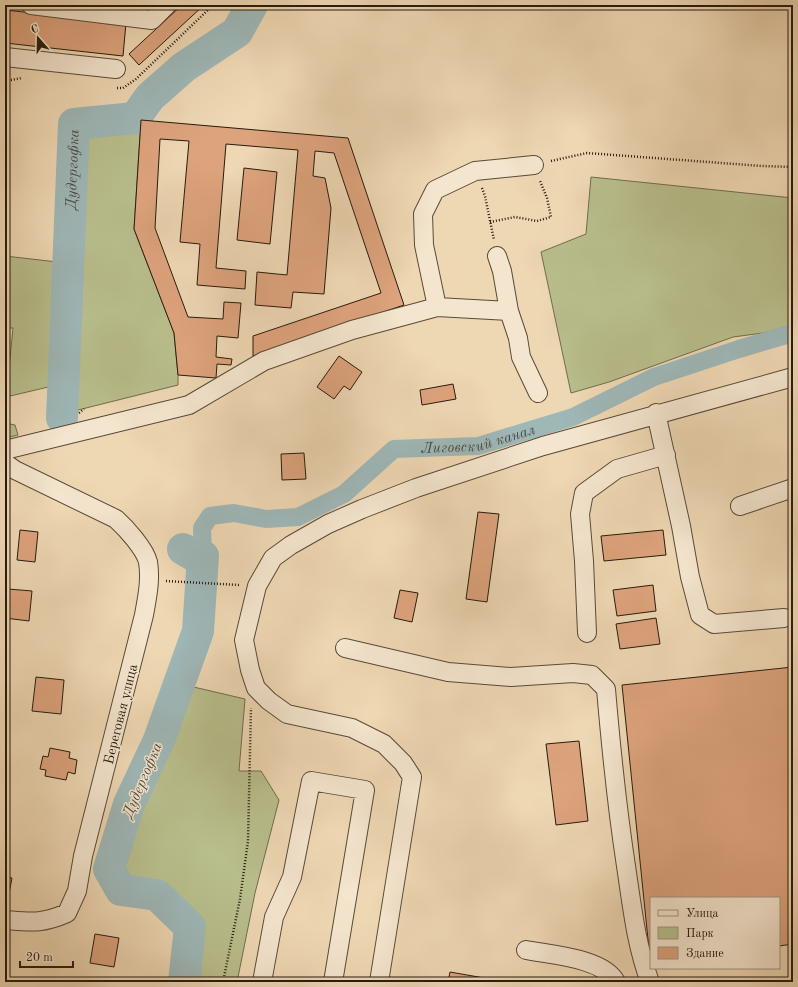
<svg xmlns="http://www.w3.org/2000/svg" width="798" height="987" font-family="'Old Standard TT',serif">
	<rect width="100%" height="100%" fill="#eed7b3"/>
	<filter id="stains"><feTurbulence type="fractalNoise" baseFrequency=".005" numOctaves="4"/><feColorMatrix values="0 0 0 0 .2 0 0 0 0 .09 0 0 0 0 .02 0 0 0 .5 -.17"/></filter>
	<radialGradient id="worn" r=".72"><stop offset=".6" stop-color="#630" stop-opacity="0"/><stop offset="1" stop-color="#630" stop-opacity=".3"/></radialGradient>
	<path fill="#b8be8c" stroke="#706c4d" d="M141 120 134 229 174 333 178 375V385L70 412 81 127Z
		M591 177 793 198V325L763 333 733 337 609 382 571 393 541 252 586 234Z
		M5 256 66 263 61 384 6 397 13 328H5Z
		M5 423 15 425 18 435 5 438Z
		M185 685 245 699 239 771H261L279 800 255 893 237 982H193L200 931 186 904 158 892 126 875 121 867 119 857 124 834 133 810 154 771Z"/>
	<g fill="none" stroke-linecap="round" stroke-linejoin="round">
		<path stroke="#9eb7b7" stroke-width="18" id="s1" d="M203 556 202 528 210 516 234 513 266 519 298 517 344 494 394 449 478 446 573 417 654 377 739 349 793 333"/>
		<g stroke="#9eb7b7" stroke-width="32">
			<path id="s2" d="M62 418 74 124 135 118 150 97 184 67 237 32 252 5"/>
			<path d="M183 549 193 555 203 556 198 631 159 740 129 804 109 869 121 890 157 895 190 927 184 982"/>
		</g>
	</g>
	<path fill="#dda37d" stroke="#271b0e" d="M182 5H204L139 65 129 54Z
		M5 10 126 23 123 56 5 43Z
		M141 120 348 138 404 305 253 356V336L381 293 334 153 315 151 313 176 325 178 331 208 324 294 293 292 291 308 255 305 257 272 287 275 298 150 226 144 216 268 246 271 245 289 197 285 200 244 180 242 189 141 160 139 155 228 188 317 223 319 224 302 241 303 238 338 217 336 216 357 232 359 231 365 217 364 216 378 178 375 174 333 134 229Z
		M244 168 277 172 270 244 237 240Z
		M339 356 362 372 350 390 344 386 334 399 317 387Z
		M453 384 456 399 422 405 420 390Z
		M304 453 306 479 282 480 281 454Z
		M478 512 499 514 487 602 466 599Z
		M20 530 38 532 35 562 17 560Z
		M663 530 666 555 604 561 601 536Z
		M653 585 656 611 617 616 613 590Z
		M8 589 32 591 29 621 5 618Z
		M400 590 418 593 412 622 394 618Z
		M656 618 660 644 620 649 616 624Z
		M793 667V944L779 946V898H651L650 959 622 685Z
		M36 677 64 680 61 714 32 711Z
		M579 741 588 821 556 825 546 744Z
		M50 748 70 752 69 758 77 760 75 774 68 772 66 780 45 776 46 770 40 769 43 756 48 757Z
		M5 877 12 878 8 899 5 898Z
		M95 934 119 938 114 967 90 963Z
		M450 972 507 982H448Z"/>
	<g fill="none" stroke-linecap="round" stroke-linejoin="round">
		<defs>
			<path id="minor" d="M31 5 152 20 167 5
				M5 57 116 69
				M497 256 502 271 509 311 518 338 521 357 538 393
				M437 307 509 311
				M656 413 681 526 690 577 700 615 714 624 784 618
				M5 450 189 405 264 361 352 330 437 307 424 245 423 214 435 190 475 171 534 165
				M5 463 15 470 116 519C126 528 145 549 148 562 151 580 147 598 144 615L83 856 77 891 67 913C42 924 32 922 5 920
				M740 506 793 488
				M587 633 584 561 580 514 584 493 617 469 666 455
				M345 648 448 672 511 677 573 673 592 675 606 689C611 748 617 807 626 866 632 906 636 945 650 982
				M526 950C551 955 603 958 616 982
				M262 982 274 917 292 877 311 781 365 790 333 982
				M379 982 412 777 403 763 384 744 352 728 287 714 269 701 256 688 250 670 244 640 257 586 273 558 291 545 328 524 362 509 416 488 543 446 793 377"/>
		</defs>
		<use href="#minor" stroke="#594a37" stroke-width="20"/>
		<path stroke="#271b0e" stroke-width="2.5" stroke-dasharray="1 2" stroke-linecap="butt" d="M225 5 231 6
			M5 81 22 78
			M117 88H123L136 79 211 7 220 5
			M551 161 587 153 762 166 793 167
			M482 188 485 196 494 240
			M490 222 515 217 537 221 551 217 547 198 540 181
			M79 413 84 409
			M166 581 239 585
			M223 982 240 899 248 841 251 708"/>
		<use href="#minor" stroke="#f4e5ce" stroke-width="18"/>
	</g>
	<g text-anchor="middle" stroke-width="3" stroke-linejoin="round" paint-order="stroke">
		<g font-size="14" fill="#271b0e" stroke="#f4e5ce">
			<text transform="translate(120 714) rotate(-76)" y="5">Береговая улица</text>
		</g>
		<g font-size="15" font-style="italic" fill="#4b4a41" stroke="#f4e5ce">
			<text dy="5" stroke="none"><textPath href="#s2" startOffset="249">Дудергофка</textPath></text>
			<text dy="5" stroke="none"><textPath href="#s1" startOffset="335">Лиговский канал</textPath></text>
			<text transform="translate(142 780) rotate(-67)" y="5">Дудергофка</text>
		</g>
	</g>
	<rect width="798" height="987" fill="none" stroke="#eed7b3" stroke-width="20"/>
	<rect x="6" y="6" width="786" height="975" fill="none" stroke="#271b0e" stroke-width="2"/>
	<rect x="10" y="10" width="778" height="967" fill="none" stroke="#271b0e"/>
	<rect x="650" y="897" width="130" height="72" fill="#f4e5ce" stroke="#a29481"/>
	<rect x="658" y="910" width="20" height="6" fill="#f4e5ce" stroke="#a29481"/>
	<text x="686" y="917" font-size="12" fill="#271b0e">Улица</text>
	<rect x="658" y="927" width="20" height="12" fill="#b8be8c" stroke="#a29481"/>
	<text x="686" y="937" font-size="12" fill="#271b0e">Парк</text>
	<rect x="658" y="947" width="20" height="12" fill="#dda37d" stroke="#a29481"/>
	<text x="686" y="957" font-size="12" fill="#271b0e">Здание</text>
	<g transform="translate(38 38) rotate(340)" stroke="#f4e5ce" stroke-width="3" paint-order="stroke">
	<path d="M0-3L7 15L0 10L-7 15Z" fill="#271b0e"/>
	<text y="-6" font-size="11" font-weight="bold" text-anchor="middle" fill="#271b0e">С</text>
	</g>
	<path d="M20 961v6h53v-6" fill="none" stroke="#271b0e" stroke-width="2"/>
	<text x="26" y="961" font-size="12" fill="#271b0e" stroke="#f4e5ce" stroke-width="3" paint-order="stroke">20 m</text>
	<rect width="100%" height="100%" filter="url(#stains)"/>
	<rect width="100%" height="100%" fill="url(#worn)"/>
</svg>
